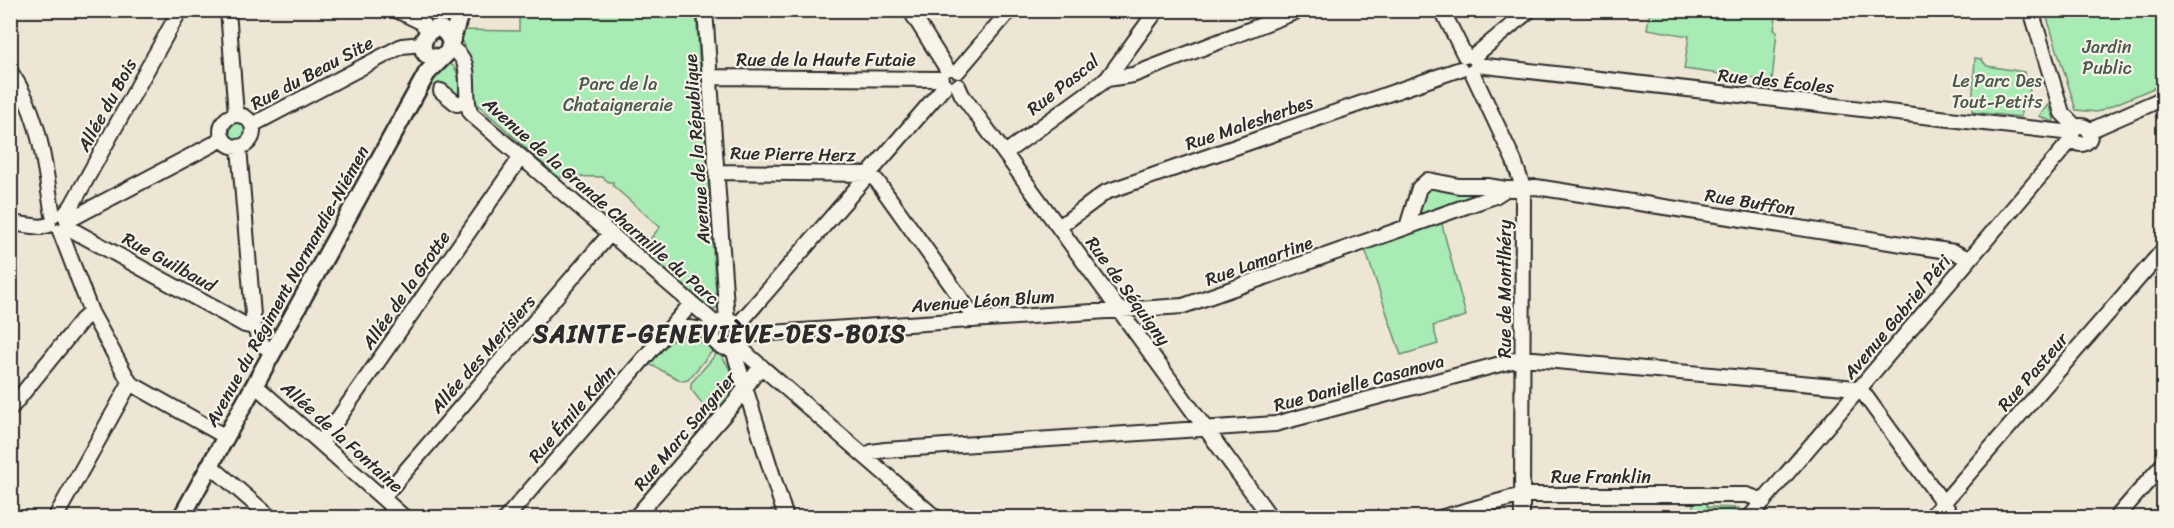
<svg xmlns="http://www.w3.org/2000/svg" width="2174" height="528" font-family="Sriracha,sans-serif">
	<rect width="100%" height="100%" fill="#eee6d4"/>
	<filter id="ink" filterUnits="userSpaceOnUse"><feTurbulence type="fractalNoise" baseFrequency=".0167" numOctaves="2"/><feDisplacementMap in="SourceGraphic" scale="12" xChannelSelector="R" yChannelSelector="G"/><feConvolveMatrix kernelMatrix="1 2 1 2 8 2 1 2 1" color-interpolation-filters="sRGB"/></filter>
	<g filter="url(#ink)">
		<path fill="#a8ebb4" stroke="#6a8b70" stroke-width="1.5" d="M519 11H696L717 307 713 311 642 249 660 227 613 186V182H609L602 177 562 176 560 179 476 103 474 99C474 87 476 74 472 63 468 51 462 43 459 30L519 31Z
			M1650 11H1777L1774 30 1777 31 1772 81 1684 69 1689 36 1647 29Z
			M2045 11H2163V84L2097 112 2076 110Z
			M1975 58 1981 59 1987 66 2024 72 2030 92 2021 102V117L1972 112Z
			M446 62C461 66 459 85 460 98L438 90 430 82Z
			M2049 105 2054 119 2053 122 2039 116Z
			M230 131a8 8 0 1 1 16 0a8 8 0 1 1-16 0Z
			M1430 186 1483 192 1417 215 1425 189Z
			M1441 221 1466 316 1433 326 1438 344 1401 355 1365 249Z
			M679 338 697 340 714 349 688 380 682 381 651 365 650 363 667 343Z
			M718 352C743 382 735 392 713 418L691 389V383Z
			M1693 501H1707V507L1739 508 1731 517H1693Z"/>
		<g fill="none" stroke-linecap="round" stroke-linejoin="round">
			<defs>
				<path id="minor" d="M228 10 236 115
					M396 10 421 22 429 31
					M705 10 727 320
					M910 10 947 69
					M1442 10 1465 56
					M2031 10 2062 113 2076 127
					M450 48C477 60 461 92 471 114L717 325
					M1473 57 1530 10
					M1477 65 2072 133
					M10 71C42 118 43 162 53 215
					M958 71 1010 10
					M1472 72 1514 161 1523 187 1522 518
					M710 77 941 79
					M1107 79 1133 75 1300 10
					M958 86 962 95 1271 518
					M441 91 457 104 466 101
					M221 131a16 16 0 1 1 32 0a16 16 0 1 1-32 0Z
					M252 125 402 46 422 44
					M2072 135a9 9 0 1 1 18 0a9 9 0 1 1-18 0Z
					M2089 131 2164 98
					M239 147 254 327 262 345 273 351
					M1005 153 1107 79 1157 10
					M716 172 869 174 877 181 972 314 974 320
					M64 215 72 205 180 10
					M67 221 223 139
					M10 223 41 227 49 225
					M67 227 245 325 254 327
					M1059 227 1106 192 1460 69
					M1407 227 1419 188 1428 180 1459 186H1487L1506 189 1536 187 1954 252 1969 259
					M60 231 91 312 130 383 226 437
					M713 334a14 14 0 1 1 28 0a14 14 0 1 1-28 0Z
					M738 325 945 86
					M667 333C683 324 697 329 714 333
					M741 335 1183 306 1495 196 1506 189
					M737 343 749 356 936 518
					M732 346 786 518
					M255 385 405 518
					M10 409 82 320 91 312
					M321 443 521 157
					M866 457 872 452 885 450 1275 424 1523 358 1856 388 1864 394 1954 518
					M210 465 271 518
					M383 497 610 234
					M55 518 130 383
					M506 518 691 304
					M635 518 735 402 761 366
					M1440 518 1522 495H1747L1764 501
					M1749 518 2072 139
					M1930 518 2164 249
					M2116 518 2164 463"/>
				<path id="major" d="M441 57C403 62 434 5 450 40
					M181 518 427 73 448 52 461 10"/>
			</defs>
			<use href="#minor" stroke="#2b2b2b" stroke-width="18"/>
			<use href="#major" stroke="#2b2b2b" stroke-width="21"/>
			<use href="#minor" stroke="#f7f3e8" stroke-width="14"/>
			<use href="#major" stroke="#f7f3e8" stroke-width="16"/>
		</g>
	</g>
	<g text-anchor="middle" stroke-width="4.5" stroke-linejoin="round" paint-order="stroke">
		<g font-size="18" fill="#4a5b4d" stroke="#f7f3e8">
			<text x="2107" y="53">Jardin<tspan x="2107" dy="21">Public</tspan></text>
			<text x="1997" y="87">Le Parc Des<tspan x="1997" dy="21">Tout-Petits</tspan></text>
			<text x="618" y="90">Parc de la<tspan x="618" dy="21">Chataigneraie</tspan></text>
		</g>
		<g font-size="18" fill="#2b2b2b" stroke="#f7f3e8">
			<text x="826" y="66">Rue de la Haute Futaie</text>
			<text transform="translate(312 73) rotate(-28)" y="6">Rue du Beau Site</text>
			<text transform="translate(1776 81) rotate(6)" y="6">Rue des Écoles</text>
			<text transform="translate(1063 85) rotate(-38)" y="6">Rue Pascal</text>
			<text transform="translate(107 105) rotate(-61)" y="6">Allée du Bois</text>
			<text transform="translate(1249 123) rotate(-19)" y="6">Rue Malesherbes</text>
			<text transform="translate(697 149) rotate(-94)" y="6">Avenue de la République</text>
			<text transform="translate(793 154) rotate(1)" y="6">Rue Pierre Herz</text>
			<text transform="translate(601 201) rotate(41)" y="6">Avenue de la Grande Charmille du Parc</text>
			<text transform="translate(1750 202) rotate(9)" y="6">Rue Buffon</text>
			<text transform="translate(1259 261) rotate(-20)" y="6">Rue Lamartine</text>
			<text transform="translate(169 262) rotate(29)" y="6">Rue Guilbaud</text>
			<text transform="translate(287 286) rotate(-61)" y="6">Avenue du Régiment Normandie-Niémen</text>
			<text transform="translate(1505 289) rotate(-90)" y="6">Rue de Montlhéry</text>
			<text transform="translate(406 290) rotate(-55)" y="6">Allée de la Grotte</text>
			<text transform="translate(1128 291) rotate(54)" y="6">Rue de Séquigny</text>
			<text transform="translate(983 301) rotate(-4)" y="6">Avenue Léon Blum</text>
			<text transform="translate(1897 317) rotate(-50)" y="6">Avenue Gabriel Péri</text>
			<text transform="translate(483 354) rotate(-49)" y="6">Allée des Merisiers</text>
			<text transform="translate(2033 372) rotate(-49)" y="6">Rue Pasteur</text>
			<text transform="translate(1359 383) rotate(-15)" y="6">Rue Danielle Casanova</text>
			<text transform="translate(572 414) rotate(-49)" y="6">Rue Émile Kahn</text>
			<text transform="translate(685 431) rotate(-50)" y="6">Rue Marc Sangnier</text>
			<text transform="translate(342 437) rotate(42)" y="6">Allée de la Fontaine</text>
			<text x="1601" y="483">Rue Franklin</text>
		</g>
		<g font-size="24" font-weight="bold" letter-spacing="1.5" fill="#2b2b2b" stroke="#f7f3e8">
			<text x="720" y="342">SAINTE-GENEVIÈVE-DES-BOIS</text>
		</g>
	</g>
	<rect width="2174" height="528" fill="none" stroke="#f7f3e8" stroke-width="36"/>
	<rect x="18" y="18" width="2138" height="492" fill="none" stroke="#2b2b2b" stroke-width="2" filter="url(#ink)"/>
</svg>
